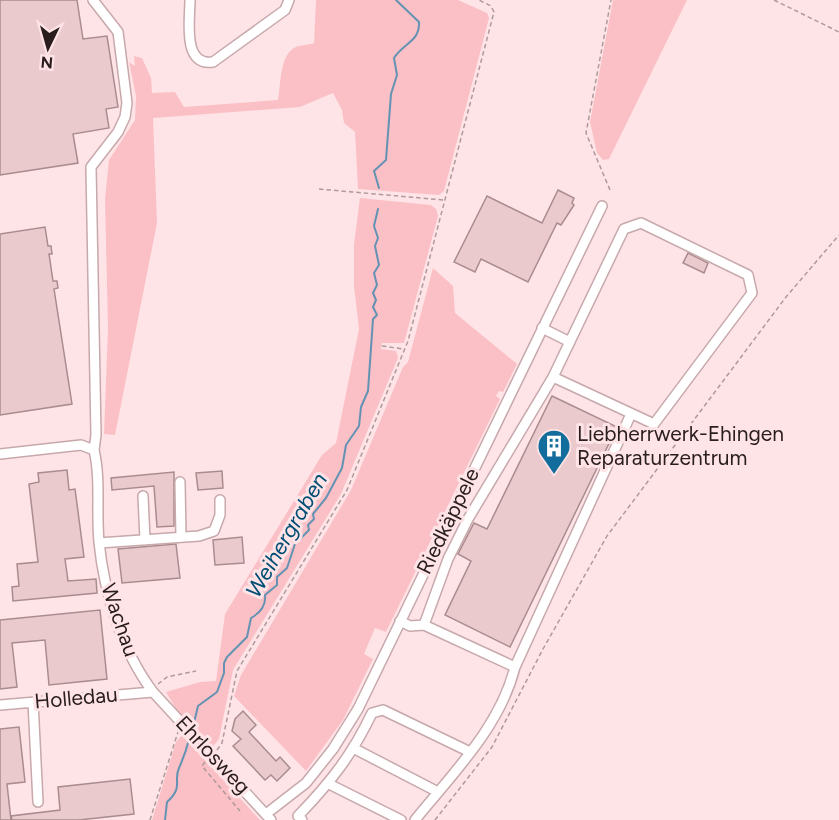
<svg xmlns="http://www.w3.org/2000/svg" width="839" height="820" font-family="Figtree,sans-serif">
	<rect width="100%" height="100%" fill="#ffe4e7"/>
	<path fill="#fac0c6" d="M316 0H458L487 13 489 18 444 191 439 195 358 189 355 132 344 123 342 110 333 93 300 107 153 118 157 223 115 435 104 434 108 328 105 199 109 160 135 120 136 96 129 62 135 66 134 56 142 58 151 78 152 93 175 92 184 107 278 100C281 86 279 54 296 47 301 45 309 45 314 43Z
		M613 0H687L609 159 603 160 597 153 590 122Z
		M360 198 431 205 436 209 438 216 407 332 404 343H382L381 349 396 351 398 358 341 494 233 670 219 739 212 748 179 714 166 692 200 682 216 681 225 614 322 455 336 443 359 329 354 286V244Z
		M433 268 453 286 455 313 517 364 503 392 499 391 496 396 500 399 386 632 375 628 364 654 373 659 343 720 306 771 234 696 241 675 351 490 403 367 408 362Z
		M182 735 260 820H152L176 742Z"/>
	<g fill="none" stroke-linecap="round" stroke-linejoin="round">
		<path stroke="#6492b3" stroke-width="2" d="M379 188 374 171 386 160 391 94 397 75 394 58C403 43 420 42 419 22L396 0
			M192 731 198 706 217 692 224 673V663L227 657 247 637 251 618C260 613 266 605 265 595L277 585V577L287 568 295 544 309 530 308 525 314 519 313 514 326 498 342 468 346 445 359 426 361 407 368 391 373 319 377 315 373 307 376 300 373 293 377 285 374 273 379 265 375 246 378 238 374 226 378 209
			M165 820 167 802C184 787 173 781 179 768 184 757 187 748 190 736"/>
	</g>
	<path fill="#eacacd" stroke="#aa8c8f" stroke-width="1.5" d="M0 0H77L83 39 107 36 118 107 106 109 109 128 73 134 78 163 0 175Z
		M558 190 574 198 572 203 574 205 561 225 557 223 528 282 481 259 475 272 454 262 487 196 542 223Z
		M45 227 48 246H51L52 254H49L53 281H57L58 288 54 289 72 404 0 415V234Z
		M688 253 708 263 704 273 683 263Z
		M552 396 617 427 510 647 445 615 471 561 458 554 474 523 487 529Z
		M67 470 69 490 75 489 84 557 65 559 68 581 96 579 97 593 13 601 12 587 19 586 17 564 38 562 29 484 39 482 38 473Z
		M222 471 223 488 198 490 196 473Z
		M174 472V526L157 527 154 486 112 490 111 478Z
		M242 537 244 563 215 565 213 540Z
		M176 544 180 578 122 583 118 549Z
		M100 610 107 679 49 685 45 640 12 643 17 687 0 689V620Z
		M243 711 256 725 249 732 276 761 280 757 290 768 277 781 271 775 265 780 233 746 241 739 232 731 235 719Z
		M19 727 25 782 7 784 11 820H0V729Z
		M130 779 134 814 79 820H12L11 816 60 810 58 787Z"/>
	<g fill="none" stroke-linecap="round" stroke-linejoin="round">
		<defs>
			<path id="minor" d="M93 0 118 32 127 103 125 117 118 132 91 167 96 435 94 450C101 480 96 511 99 542 104 593 122 651 153 692L271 820
				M190 0C190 20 182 66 213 62L285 10 289 0
				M641 223 748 275 752 293 654 424 553 377 624 229Z
				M542 328 570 342
				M0 454 81 445 94 450
				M180 482 181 537
				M143 496 145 540
				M99 543 199 536 214 531 220 515V500
				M400 621 410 626 424 625 448 559 468 519 553 377
				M424 625 515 667 631 414
				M33 702 38 802
				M0 705 153 692
				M355 749 438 792
				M329 784 401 820
				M266 814 306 783 333 749 358 709 602 206
				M302 820 298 816C330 783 352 755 372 713L383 710 470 752
				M415 820C453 773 500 727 515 667"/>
		</defs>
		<use href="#minor" stroke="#c7a8ab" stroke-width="12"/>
		<path stroke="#ae999b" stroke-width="1.5" stroke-dasharray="4.5 3" stroke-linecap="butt" d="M774 0 839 32
			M319 189 443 200
			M610 190 586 133 611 0
			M382 346 404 349
			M158 684 167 677 196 671
			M217 750 222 743 237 671 347 490 408 341 494 12 491 6 479 0
			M205 762 202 766 240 811
			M150 820 178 732
			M435 820 492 747 543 649 607 536 786 297 839 235"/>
		<use href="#minor" stroke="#fff" stroke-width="9"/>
	</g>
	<defs>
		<symbol id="building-pin" viewBox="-11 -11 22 30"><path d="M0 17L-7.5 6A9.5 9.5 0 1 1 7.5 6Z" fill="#126d9c" stroke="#ffe4e7"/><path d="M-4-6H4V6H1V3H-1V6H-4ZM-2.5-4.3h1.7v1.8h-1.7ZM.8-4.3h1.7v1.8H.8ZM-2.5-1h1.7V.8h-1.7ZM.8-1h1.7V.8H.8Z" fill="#fff"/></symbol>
	</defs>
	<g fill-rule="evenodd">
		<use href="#building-pin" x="535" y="427" width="38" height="52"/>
	</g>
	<g text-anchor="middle" stroke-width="6" stroke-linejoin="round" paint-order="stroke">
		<g font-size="21" fill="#291d1e" stroke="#ffe4e7" text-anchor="start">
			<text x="577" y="441">Liebherrwerk-Ehingen<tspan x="577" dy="24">Reparaturzentrum</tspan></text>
		</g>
		<g font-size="21" fill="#291d1e" stroke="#ffe4e7">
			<text transform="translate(448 521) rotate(-64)" y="7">Riedkäppele</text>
			<text transform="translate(120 620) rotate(71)" y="7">Wachau</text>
			<text transform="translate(76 698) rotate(-5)" y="7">Holledau</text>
			<text transform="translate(213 755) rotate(47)" y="7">Ehrlosweg</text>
		</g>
		<g font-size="22" font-style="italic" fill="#004e74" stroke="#ffe4e7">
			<text transform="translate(286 535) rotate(-60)" y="8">Weihergraben</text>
		</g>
	</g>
	<g transform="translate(48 48) rotate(185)" stroke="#ffe4e7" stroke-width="4.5" paint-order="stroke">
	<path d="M0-4.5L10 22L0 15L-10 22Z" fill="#291d1e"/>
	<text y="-9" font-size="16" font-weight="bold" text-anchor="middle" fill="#291d1e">N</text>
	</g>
</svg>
